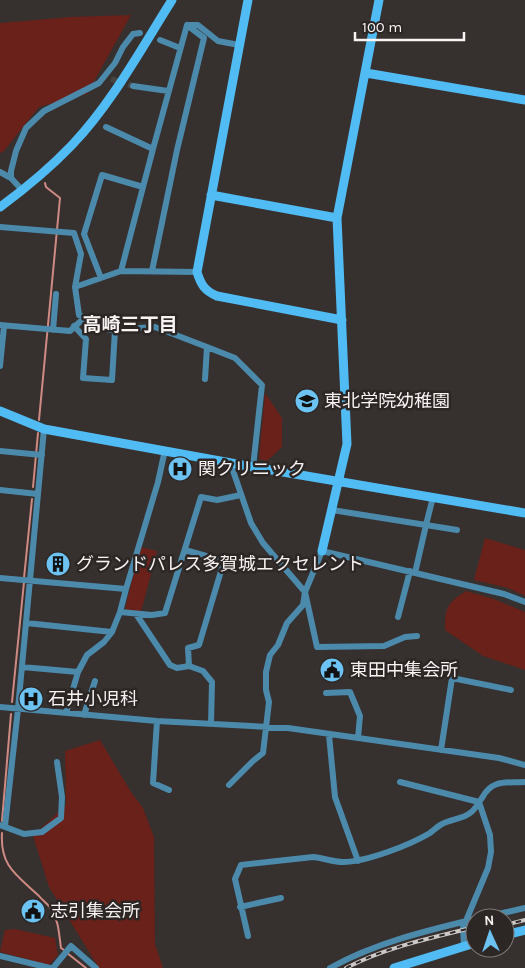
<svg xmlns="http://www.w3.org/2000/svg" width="525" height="968" font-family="Karla,'Noto Sans JP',sans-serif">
	<rect width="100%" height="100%" fill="#36302f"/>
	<path fill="#69211a" d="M131 15 87 94 39 107 3 152 0 153V23L71 17Z
		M265 393 282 418V447L267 461 259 459Z
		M485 538 525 550V596L508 588 474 580Z
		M140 547 157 551 141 612 125 609Z
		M466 591 494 599 525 612V670L483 656 445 630C445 608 447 603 466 591Z
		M100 740 131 792 143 808 154 837 155 944 163 968H99L49 887 33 836 66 805 65 751Z
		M15 929 55 938 58 955 49 965 0 952 5 930Z"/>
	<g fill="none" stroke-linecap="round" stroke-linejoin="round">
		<path stroke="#cf8b83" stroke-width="2" d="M39 420 60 198 46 187 45 183
			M33 487 38 433
			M24 578 32 499
			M12 702 24 582
			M2 821 11 714
			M2 833C0 867 17 875 39 896 43 901 49 905 52 910 59 922 59 935 61 948L64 950
			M67 953 86 968"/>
		<path stroke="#494442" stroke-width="6" stroke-dasharray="6 3" stroke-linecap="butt" d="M111 79 133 86"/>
		<path stroke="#4c8aac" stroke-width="6" d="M160 40 180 48
			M133 86 168 91
			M106 127 153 149 121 271
			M153 149 187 25H198L218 41 239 45
			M0 172 11 178 22 190
			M11 178V171L16 151 26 128 44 111 99 83 115 63 123 47 133 34 140 33
			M0 227 74 233 81 254 75 287
			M152 271 177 150 204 38 187 25
			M197 272 121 271 75 287 79 315 109 330 155 327 207 347 235 358 262 385 253 467
			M101 278 84 234 102 175 143 187
			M0 325 70 331 84 318
			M74 326 86 339 83 378 112 380 115 330
			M53 330 56 294
			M0 366 4 326
			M205 379 207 347
			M0 451 42 455
			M230 462 251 523 263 543 305 592 317 647 384 646 405 637 417 636
			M0 490 38 494
			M433 497 426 525 457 530
			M332 510 426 525 415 573
			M0 578 126 589 120 612 152 615 165 613 201 497 217 500 241 495
			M126 589 158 482 165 450
			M136 614 170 665 177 668 189 666 188 648 199 645 224 561 185 550
			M398 617 410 571
			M26 623 112 632
			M189 666 203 671 212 682 211 724
			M22 667 78 672
			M326 693 350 692 360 716 358 738
			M0 707 157 721 288 728 499 758 525 765
			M66 713 78 672 87 655 104 642 112 632 120 612
			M84 715 95 681
			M157 721 153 783 169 790
			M329 735 335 797 358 861
			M441 750 452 678 511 690
			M400 782 479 802 490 835 491 852 488 868 463 928 464 946
			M229 785 253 761 263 753 269 702 266 690V672L270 655 278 645 287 623 303 605 305 592 322 551 504 594 525 602
			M0 825 24 834 42 832 61 818 62 797 57 762
			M5 826 18 709 44 429
			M240 907 281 898
			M481 918 525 908
			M248 936 235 879 241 865 313 857C323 858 334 862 343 862 366 862 410 845 430 833 434 830 438 826 442 824 451 819 463 819 470 813 476 809 478 803 482 798 492 779 506 783 525 782
			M0 956 50 968
			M53 968 71 946 96 968
			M330 968C375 943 425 931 475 919"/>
		<path stroke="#51bbf3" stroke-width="9" d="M248 0 197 272C201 285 205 291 217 296L342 320
			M366 73 525 100
			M211 195 337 218
			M0 207C26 188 50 168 72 145 112 103 141 49 172 0
			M0 411 44 429 253 467 525 513
			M322 551 347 444 337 218 379 0
			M505 935 525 930
			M394 968 475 943"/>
		<defs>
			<path id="rail" d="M505 925 525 920
				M346 968C386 947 431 938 475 927"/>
		</defs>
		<use href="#rail" stroke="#ccc8c7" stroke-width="4"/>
		<use href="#rail" stroke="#2c2625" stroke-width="2" stroke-dasharray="5.5" stroke-linecap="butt"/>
	</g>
	<defs>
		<symbol id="school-disc" viewBox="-11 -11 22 22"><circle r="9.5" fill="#6cc3f2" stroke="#2c2625"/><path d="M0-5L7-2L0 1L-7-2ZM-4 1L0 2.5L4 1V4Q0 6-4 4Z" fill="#111"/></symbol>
		<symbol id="hospital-disc" viewBox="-11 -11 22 22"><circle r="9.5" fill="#6cc3f2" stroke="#2c2625"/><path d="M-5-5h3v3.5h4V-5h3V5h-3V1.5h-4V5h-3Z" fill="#111"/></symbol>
		<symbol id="building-disc" viewBox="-11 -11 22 22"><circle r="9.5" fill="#6cc3f2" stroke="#2c2625"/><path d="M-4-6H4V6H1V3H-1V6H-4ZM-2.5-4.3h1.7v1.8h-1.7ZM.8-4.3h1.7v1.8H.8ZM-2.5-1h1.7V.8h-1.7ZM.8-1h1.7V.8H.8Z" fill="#111"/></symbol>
		<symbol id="civic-disc" viewBox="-11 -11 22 22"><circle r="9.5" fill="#6cc3f2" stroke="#2c2625"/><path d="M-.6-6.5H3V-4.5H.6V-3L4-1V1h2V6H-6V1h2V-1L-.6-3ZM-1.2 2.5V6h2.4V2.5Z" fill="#111"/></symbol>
	</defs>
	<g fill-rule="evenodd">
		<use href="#school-disc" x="293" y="387" width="28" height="28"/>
		<use href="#hospital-disc" x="166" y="455" width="28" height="28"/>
		<use href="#building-disc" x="44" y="550" width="28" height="28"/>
		<use href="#civic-disc" x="318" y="656" width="28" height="28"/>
		<use href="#hospital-disc" x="17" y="685" width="28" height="28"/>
		<use href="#civic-disc" x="19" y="897" width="28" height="28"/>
	</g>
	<g text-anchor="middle" stroke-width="5" stroke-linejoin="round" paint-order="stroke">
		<g font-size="18" fill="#f7f3f2" stroke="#2c2625" text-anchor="start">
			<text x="324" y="407">東北学院幼稚園</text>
			<text x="198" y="475">関クリニック</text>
			<text x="76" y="570">グランドパレス多賀城エクセレント</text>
			<text x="350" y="676">東田中集会所</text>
			<text x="48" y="705">石井小児科</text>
			<text x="50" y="917">志引集会所</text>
		</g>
		<g font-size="19" font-weight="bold" fill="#f7f3f2" stroke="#2c2625">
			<text x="130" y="331">高崎三丁目</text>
		</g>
	</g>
	<g transform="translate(490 933) rotate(357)"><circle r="24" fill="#2c2625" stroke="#7d7877"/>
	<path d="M0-4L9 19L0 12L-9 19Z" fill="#6cc3f2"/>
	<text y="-8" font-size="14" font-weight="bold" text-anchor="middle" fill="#f7f3f2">N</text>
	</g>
	<path d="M355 32v8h109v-8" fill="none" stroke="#f7f3f2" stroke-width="2.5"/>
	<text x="362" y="32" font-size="15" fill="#f7f3f2" stroke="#2c2625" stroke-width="4" paint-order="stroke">100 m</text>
</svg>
